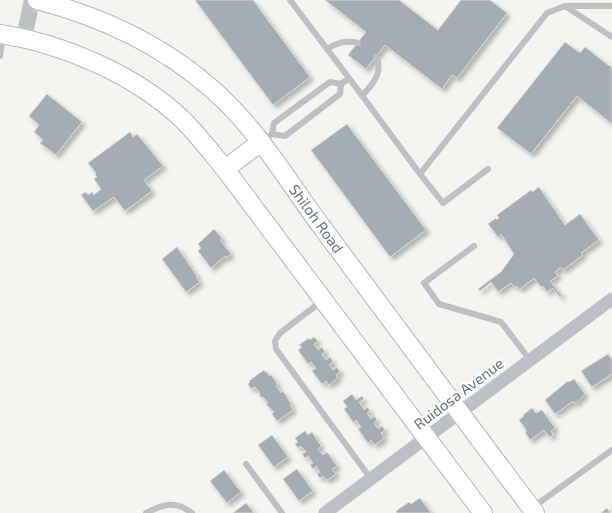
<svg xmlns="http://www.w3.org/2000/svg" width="612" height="513" font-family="'Exo 2',sans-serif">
	<defs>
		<filter id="shadow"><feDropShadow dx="3.5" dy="3.5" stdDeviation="2" flood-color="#0004"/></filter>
	</defs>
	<rect width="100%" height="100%" fill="#f4f4f0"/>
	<path fill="#a6adb2" stroke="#d5d5d3" filter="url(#shadow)" d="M195 0H253L310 77 273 105Z
		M325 0H399L438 30 461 0H490L507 13 457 78 452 75 442 89 385 45 366 69 348 55 366 32Z
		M565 42 580 53 585 47 612 68V124L577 96 531 154 497 128Z
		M47 94 82 122 56 155 40 143 43 140 34 132 39 125 29 116Z
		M347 124 426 230 390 257 311 150Z
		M130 132 133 137 137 134 163 166 144 180 152 191 125 211 114 197 93 211 81 195 86 192 88 195 92 192 94 195 101 189 94 179 97 177 95 174 96 173 88 163Z
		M539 187 565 225 580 214 599 240 581 253 583 255 563 270 561 267 555 272 558 276 550 281 562 296 560 297 553 288 547 292 543 286 541 287 534 278 520 289 517 286 515 287 511 283 498 292 491 282 480 291 478 289 501 272 514 254 501 234 498 237 488 224 496 218 497 220 499 218 497 215 531 190 532 192Z
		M214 229 222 238 220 240 231 254 226 258 225 256 211 268 198 251 201 248 198 244Z
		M177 247 197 276 196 277 200 282 186 292 162 259Z
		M314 337 318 341 314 344 318 350 322 347 325 352 322 354 326 360 330 357 333 362 329 365 333 370 337 367 340 372 336 375 338 378 329 385 326 381 322 384 312 371 316 368 311 362 308 364 298 350 302 347 299 345 309 338 310 340Z
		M608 354 612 360V374L592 387 581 371Z
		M264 370 266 373 267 371 269 376 271 375 277 383 276 386 281 393 283 391 291 404 290 405 293 410 277 421 272 414 274 412 266 404 268 403 263 397 262 398 259 394 260 393 255 387 251 389 248 384 250 382 249 381Z
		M574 379 585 394 576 403 572 402 555 414 545 400 568 381 569 382Z
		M352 394 356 400 362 396 364 399 359 402 364 410 368 407 370 411 367 413 371 419 374 416 377 420 374 423 378 429 382 426 385 430 381 433 384 438 375 445 371 440 368 443 358 429 361 427 356 420 354 423 344 409 347 407 343 401Z
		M532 408 536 413 542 410 555 428 551 431 553 435 550 437 544 430 530 440 525 432 527 431 519 420 524 416 523 415Z
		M305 431 308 435 312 432 321 446 318 449 323 455 327 452 337 466 332 469 336 474 327 480 323 476 320 478 317 474 320 472 316 466 313 469 310 465 313 463 308 456 305 458 302 454 306 452 301 446 298 448 295 444 298 442 295 438Z
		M272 435 288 457 274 467 258 445Z
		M297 469 313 491 299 501 283 479Z
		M224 470 241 492 227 503 210 481Z
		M420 498 431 513H397L396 511 409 502 411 504Z
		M246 503 254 513H233Z
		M607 508 610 513H601Z"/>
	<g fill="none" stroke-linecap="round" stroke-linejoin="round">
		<defs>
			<path id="secondary" d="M37 0C103 17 161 44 212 89 258 129 288 182 324 230 394 324 464 419 535 513
				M0 34C64 44 136 75 183 120 198 135 211 152 225 169L483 513
				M225 169 261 142"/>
		</defs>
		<use href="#secondary" stroke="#b2b6ba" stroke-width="20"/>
		<path stroke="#bdc1c4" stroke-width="6" d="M290 0 349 78
			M566 6H612
			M327 49C337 42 346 40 358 43
			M0 56 3 36
			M362 96C372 85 384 72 376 57
			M272 134 285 136 340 94 341 84 349 78 420 174
			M262 142 272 134 274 123 330 82 341 84
			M488 169 443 203 420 174 547 13 565 6 612 37
			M474 246 424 283 439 304 501 322 530 360
			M322 301 280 333 275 341 276 349 371 479
			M246 464 282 513
			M532 508 612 450
			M146 513C164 504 175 500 192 513"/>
		<path stroke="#bdc1c4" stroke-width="13" d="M325 513 612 299"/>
		<path stroke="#bdc1c4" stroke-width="16" d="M24 38 32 0"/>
		<use href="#secondary" stroke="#fff" stroke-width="18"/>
	</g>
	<g text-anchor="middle" stroke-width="4" stroke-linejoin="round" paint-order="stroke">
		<g font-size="15" fill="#65737e" stroke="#fff">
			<text transform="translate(316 219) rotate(54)" y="5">Shiloh Road</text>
			<text transform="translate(459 394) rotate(-37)" y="5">Ruidosa Avenue</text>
		</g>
	</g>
</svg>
